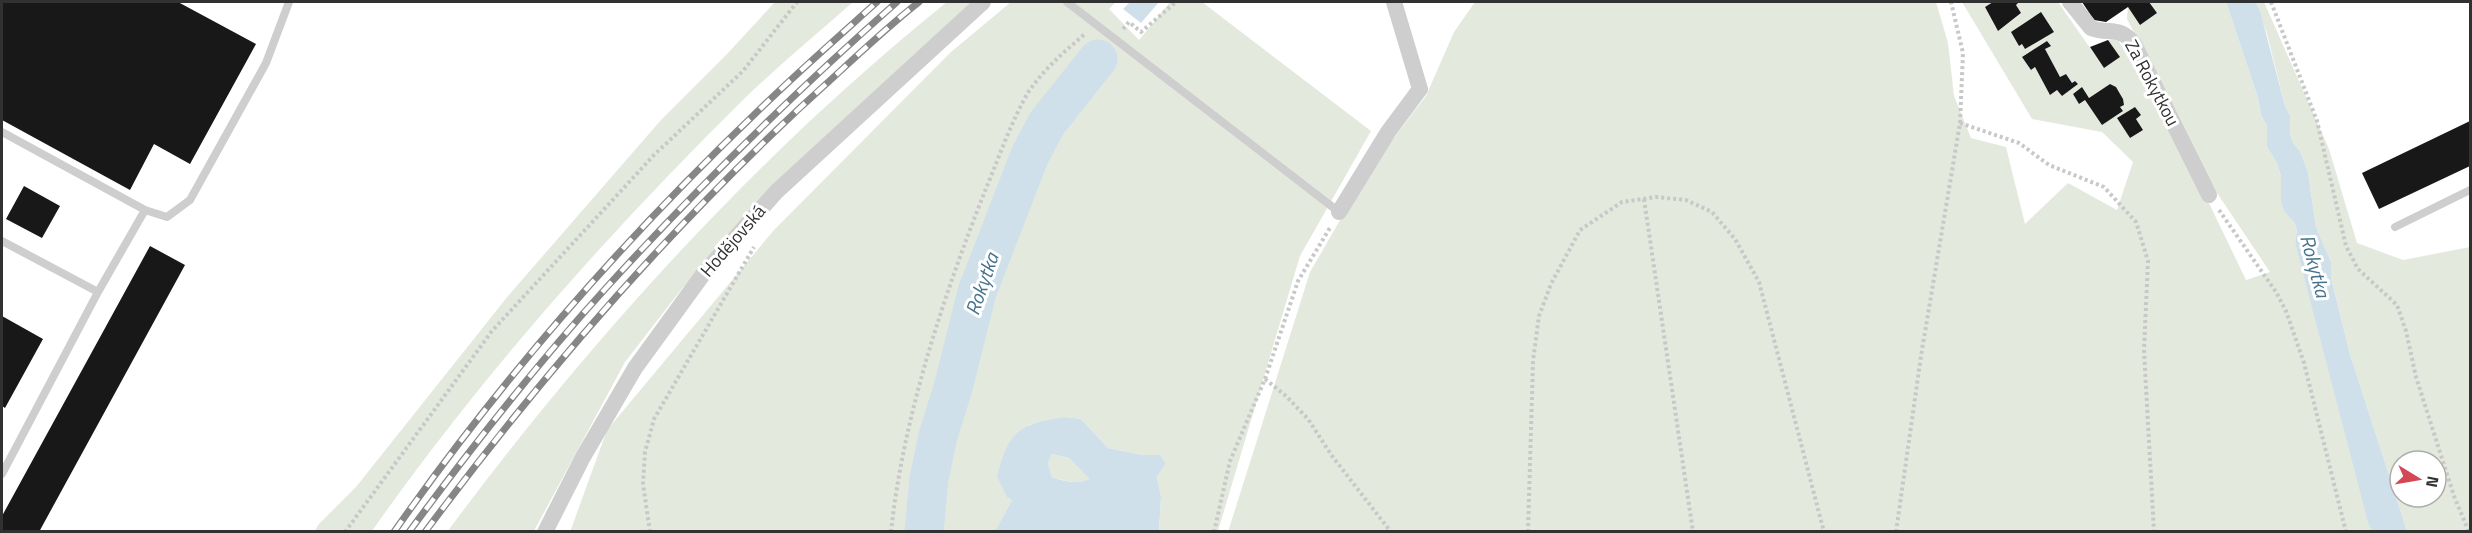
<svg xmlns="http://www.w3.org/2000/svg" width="2472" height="533" font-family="'Titillium Web',sans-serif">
	<rect width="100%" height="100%" fill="#fff"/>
	<path fill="#e4e9de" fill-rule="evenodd" d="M775 2H853C817 34 779 65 745 98 610 231 481 376 372 531H315L318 525 356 487 508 296 661 120 727 54Z
		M947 2H972L775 182 680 291 625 362 534 531 447 532C592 337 758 154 947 2Z
		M1011 2H1116L1109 9 1139 40 1170 2H1202L1371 131 1300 256 1218 531H1159L1161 497 1157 477 1166 463 1160 455H1143L1108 448 1081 419 1065 417 1029 425 1012 500 995 531 570 532 607 430 774 230 951 52Z
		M1475 2H1936L1948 43 1954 96 1971 138 2006 147 2025 224 2068 183 2117 210 2133 162 2102 132 2032 119 1962 2H1993L1985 7 1998 31 2021 14 2016 5 2019 2H2058L2104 68 2120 57 2108 40 2117 38 2195 174 2246 280 2270 272 2215 190 2127 19 2128 7 2140 25 2157 13 2149 2H2226L2258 98 2261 115 2267 126V147L2277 163 2281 176V202L2284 210 2294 222 2297 230 2295 243 2372 531 1228 532 1310 272 1369 170 1426 96 1454 32ZM2041 13 2054 32 2025 49 2022 44ZM2047 41 2050 46 2045 49 2060 77 2066 74 2072 83 2075 81 2077 84 2062 96 2056 89 2050 95 2035 67 2031 70 2022 57ZM2110 84C2118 88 2123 96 2124 105L2120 107 2123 111 2102 125 2085 100 2079 104 2073 94 2082 87 2089 98ZM2135 107 2141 115 2136 119 2143 130 2130 138 2118 119Z
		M2255 2H2264L2329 149 2357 243 2403 260 2470 247V531H2407L2350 354 2331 278V262L2316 227 2308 172 2300 151 2293 143 2290 134V115L2285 106 2267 34ZM2400 461H2436V497H2400Z
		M1052 454 1069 458 1091 479C1076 484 1066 482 1052 477L1048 463Z"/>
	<path fill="#cfe0ea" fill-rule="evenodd" d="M1130 2H1159L1141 23 1123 9Z
		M2226 2H2255L2260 11 2285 106 2290 115V134L2293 143 2300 151 2308 172 2316 227 2331 262V278L2350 354 2407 531H2372L2368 522 2295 243 2297 230 2294 222 2284 211 2281 202V176L2277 163 2267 147V126L2261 115 2258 98Z
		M1065 417 1081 419 1108 448 1143 455H1160L1166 463 1157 477 1161 497 1159 531H995L1012 500 1007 497 997 477C1008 431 1019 424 1065 417ZM1052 454 1069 458 1090 479C1076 484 1065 482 1052 477L1048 463Z"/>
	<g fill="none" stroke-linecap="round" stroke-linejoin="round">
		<path stroke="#cfe0ea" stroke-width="39" d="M924 532 929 479 938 436 953 388 977 292 1030 155 1047 123 1098 59"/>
	</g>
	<path fill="#181818" d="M2 2H178L256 44 190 164 154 144 130 190 2 120Z
		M1993 2H2019L2016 5 2021 13 1998 31 1985 7Z
		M2082 2H2149L2157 13 2140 25 2128 7 2106 22 2094 20Z
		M2041 12 2054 32 2025 49 2022 44 2019 46 2011 32Z
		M2108 40 2120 57 2104 68 2090 47Z
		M2047 41 2051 46 2045 49 2060 77 2066 74 2072 83 2075 81 2078 84 2062 96 2057 90 2050 95 2035 67 2031 70 2022 57Z
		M2110 84 2116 87 2123 99 2124 105 2120 107 2123 111 2102 125 2085 100 2079 104 2073 94 2082 87 2089 98Z
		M2135 107 2141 115 2136 119 2143 130 2130 138 2117 118Z
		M2470 121V166L2379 209 2362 173Z
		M24 186 60 206 42 238 6 219Z
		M150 246 185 265 39 532H2V516Z
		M2 316 43 339 5 408 2 406Z"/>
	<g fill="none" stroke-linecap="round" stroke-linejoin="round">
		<path stroke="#c8c8c8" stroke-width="4" stroke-dasharray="3 3" stroke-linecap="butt" d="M2271 2 2317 121 2346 246 2358 269 2397 305 2406 331 2416 377 2454 496 2469 532
			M1123 29 1129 22 1141 32 1176 2
			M1960 123 2019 143 2049 165 2104 187 2136 222 2148 261 2144 350 2154 532
			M1644 199 1693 532
			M2219 210 2276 292 2286 311 2304 363 2346 532
			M1265 379 1286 396 1308 419 1332 456 1391 532
			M345 532 492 331 654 155 743 71 797 2
			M650 532 643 484 645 452 654 419 754 247
			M891 532C903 418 943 297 985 191 998 160 1012 119 1029 91 1045 68 1065 51 1086 33
			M1214 532 1230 461 1265 379 1298 281 1331 226
			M1528 532 1533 361 1539 316 1551 284 1580 230 1622 202 1656 197 1686 200 1712 212 1735 239 1759 282 1824 532
			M1896 532 1921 356 1960 123 1963 53 1951 2"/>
		<path stroke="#cecece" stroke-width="8" d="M1067 2 1339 212
			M2 132 145 210 167 217 190 200 266 63 289 2
			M2395 227 2470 190
			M2 241 98 292
			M2 474 98 292 145 210"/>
		<path stroke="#cecece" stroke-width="16" d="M2070 2 2091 28C2110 35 2119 25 2134 44L2209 195
			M1339 212 1388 132 1420 89 1394 2
			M545 532 583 457 635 368 704 273 777 191 983 2"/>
		<defs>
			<path id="rail" d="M394 532C501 379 626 237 760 109 798 72 838 37 877 2
				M409 532C471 448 536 365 606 288 698 187 795 92 897 2
				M425 532C548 367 684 211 837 74 864 49 891 24 919 2"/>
		</defs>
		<use href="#rail" stroke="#868686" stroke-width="7"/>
		<use href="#rail" stroke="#fff" stroke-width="4.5" stroke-dasharray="14" stroke-linecap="butt"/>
	</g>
	<g text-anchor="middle" stroke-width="6" stroke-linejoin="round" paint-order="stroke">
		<g font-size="18" fill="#313131" stroke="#fff">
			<text transform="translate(2152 83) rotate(62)" y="6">Za Rokytkou</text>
			<text transform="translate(733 241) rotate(-49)" y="6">Hodějovská</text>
		</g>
		<g font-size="20" font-style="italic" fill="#46738c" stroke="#fff">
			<text transform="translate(2315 266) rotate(75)" y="7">Rokytka</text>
			<text transform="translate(982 284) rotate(-71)" y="7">Rokytka</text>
		</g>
	</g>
	<rect width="2472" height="533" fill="none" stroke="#313131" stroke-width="6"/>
	<g transform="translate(2418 479) rotate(101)"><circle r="28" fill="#ffffff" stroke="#adadad" stroke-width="1.5"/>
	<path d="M0-4.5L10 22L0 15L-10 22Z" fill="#d44755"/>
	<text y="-9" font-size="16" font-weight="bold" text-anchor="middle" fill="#313131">N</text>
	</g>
</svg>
